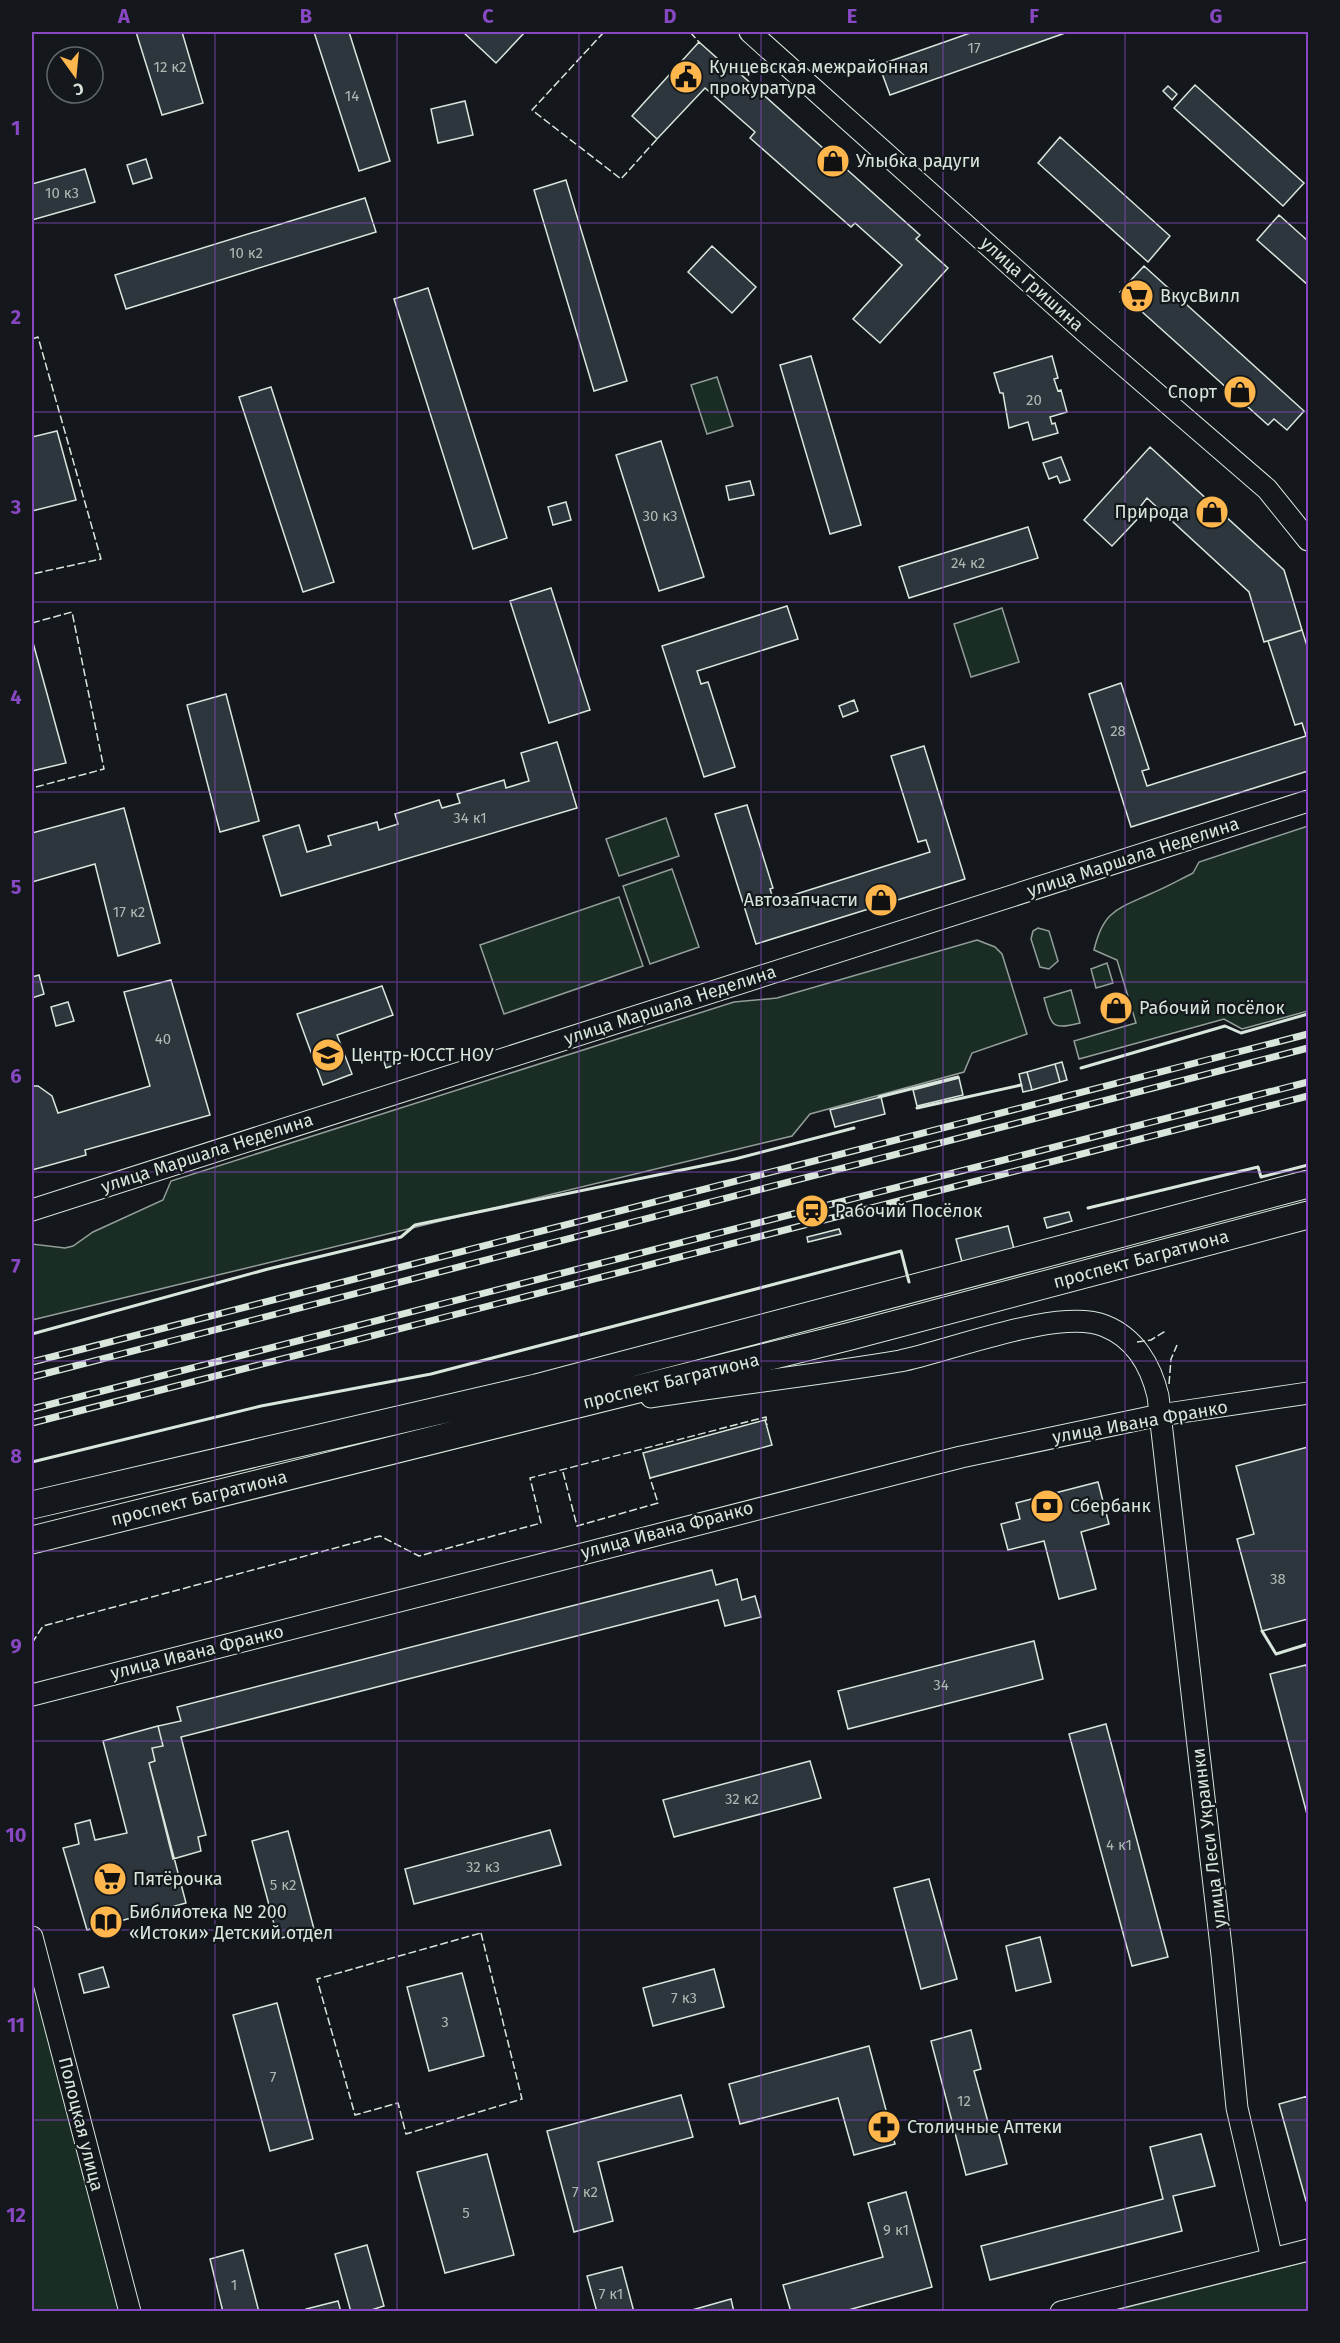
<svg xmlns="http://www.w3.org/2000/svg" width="1340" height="2343" font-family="'Fira Sans',sans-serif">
	<rect width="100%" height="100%" fill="#14181c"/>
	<path fill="#1a2d24" stroke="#939e99" stroke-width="1.5" d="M717 377 733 426 707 434 691 385Z
		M1002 608 1019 662 971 677 954 624Z
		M666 818 679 856 619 876 606 839Z
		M1308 826V1011L1242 1029 1224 1019 1079 1059 1074 1041 1136 1023 1117 960 1094 950C1103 911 1117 909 1150 894 1165 888 1179 880 1193 873L1199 862Z
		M672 869 699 947 650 964 623 886Z
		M619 897 643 966 504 1014 480 945Z
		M1038 928 1049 931 1058 961 1049 969 1040 967 1031 939 1033 931Z
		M977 940 995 947 1002 954 1027 1034 972 1053 964 1072 810 1114 792 1136 32 1320V1244L65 1248 73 1246 93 1232 163 1200 171 1181 734 1002 777 998Z
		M1107 963 1113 983 1096 988 1091 969Z
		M1071 990 1080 1023C1050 1031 1052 1025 1044 998Z
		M32 1976 119 2311H32Z
		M1308 2261V2311H1112Z"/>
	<path fill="#2c363c" stroke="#d8e6dc" stroke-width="1.5" d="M136 32H182L203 103 162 115Z
		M314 32H349L390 161 359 171Z
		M463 32H525L496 63Z
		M973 32H1068L890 95 879 65Z
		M699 42 735 74 737 71 920 235 916 239 948 268 880 343 853 319 902 265 855 223 851 227 750 138 755 132 705 88 657 139 632 116Z
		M1195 85 1304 183 1283 206 1174 108Z
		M1168 86 1177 94 1172 100 1163 91Z
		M465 101 473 135 438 143 431 109Z
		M1060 137 1170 236 1148 262 1038 163Z
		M146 159 152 178 133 184 127 165Z
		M85 169 95 202 32 220V184Z
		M566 180 627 381 594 391 534 190Z
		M365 198 376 232 126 309 115 275Z
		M1279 215 1308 241V285L1257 240Z
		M712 246 756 287 732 313 688 272Z
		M1144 266 1304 411 1287 430 1274 419 1268 425 1120 292Z
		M428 288 507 538 473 549 394 299Z
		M811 356 861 525 830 534 780 365Z
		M1052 356 1058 378 1054 379 1058 391 1061 390 1067 412 1050 417 1052 424 1055 423 1058 433 1033 440 1028 422 1009 428 1003 393H1000L994 373Z
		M271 387 334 582 303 592 239 397Z
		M57 431 76 500 32 511V437Z
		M661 441 704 577 659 591 616 455Z
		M1150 447 1284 570 1302 630 1264 642 1249 592 1147 498 1140 507 1145 511 1112 546 1084 520Z
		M1061 457 1070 480 1060 483 1057 476 1049 479 1043 463Z
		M750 481 754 495 729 500 726 486Z
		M566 502 571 520 553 525 548 507Z
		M1028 527 1038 558 909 598 899 567Z
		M551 588 590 710 549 723 510 601Z
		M787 606 798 639 697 671 701 684 708 682 735 767 704 777 662 646Z
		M1302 630 1308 649V771L1131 827 1089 694 1121 683 1149 769 1142 771 1147 786 1306 736 1302 723 1295 725 1268 641Z
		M32 639 66 763 32 771Z
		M226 694 259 821 220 832 187 705Z
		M854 700 858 711 843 717 839 706Z
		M557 742 577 808 281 896 263 836 299 825 307 852 331 845 328 836 377 822 379 830 398 824 395 814 439 800 442 808 460 803 457 794 504 780 506 788 529 781 521 753Z
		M924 746 965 879 756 944 715 814 747 805 773 888 770 889 774 901 930 852 926 840 918 842 891 756Z
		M124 808 160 943 118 956 95 864 32 882V833Z
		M39 975 44 994 32 998V977Z
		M171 980 210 1115 85 1150 86 1155 32 1170V1086H38L52 1096 58 1113 150 1086 124 992Z
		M382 986 393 1015 337 1035 352 1074 323 1085 297 1014Z
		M1121 993 1127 1015 1116 1018 1110 996Z
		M68 1002 74 1021 56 1026 51 1007Z
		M396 1051 400 1063 386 1068 382 1055Z
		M1062 1062 1067 1080 1060 1082 1055 1064Z
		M1055 1064 1060 1082 1032 1090 1027 1072Z
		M1027 1072 1032 1090 1023 1092 1019 1074Z
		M959 1078 963 1095 917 1106 913 1090Z
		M881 1097 885 1114 835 1127 830 1110Z
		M1069 1212 1072 1221 1047 1228 1044 1218Z
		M1008 1226 1014 1249 962 1262 956 1239Z
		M839 1229 841 1234 808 1242 807 1237Z
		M765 1420 772 1445 650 1478 643 1453Z
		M1308 1447V1619L1262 1631 1237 1539 1254 1534 1236 1466Z
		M1098 1482 1109 1524 1081 1532 1096 1589 1059 1599 1044 1541 1008 1550 1001 1524 1020 1519 1016 1503Z
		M712 1570 716 1585 737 1579 742 1600 755 1596 761 1617 725 1626 718 1600 181 1737 206 1835 198 1837 201 1851 173 1859 149 1763 155 1761 152 1748 163 1746 158 1726 181 1721 177 1707Z
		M1034 1641 1043 1679 848 1729 838 1691Z
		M1306 1665 1308 1673V1818L1270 1674Z
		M1106 1724 1168 1957 1132 1966 1069 1734Z
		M158 1726 163 1746 152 1748 155 1761 149 1763 186 1903 87 1930 63 1848 79 1844 75 1824 90 1820 95 1840 127 1833 103 1741Z
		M810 1761 821 1798 674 1837 663 1800Z
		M550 1830 561 1865 414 1904 405 1869Z
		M288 1831 314 1929 278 1939 252 1841Z
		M929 1879 957 1979 921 1989 894 1888Z
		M1040 1937 1051 1982 1016 1991 1006 1946Z
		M103 1967 109 1987 84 1993 79 1974Z
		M714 1969 724 2007 653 2026 643 1988Z
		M462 1973 484 2056 429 2071 407 1987Z
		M277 2003 313 2139 270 2151 233 2015Z
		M971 2030 981 2069 974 2071 991 2133 998 2131 1007 2164 966 2175 931 2041Z
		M869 2046 895 2144 854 2155 838 2098 740 2124 729 2084Z
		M681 2095 693 2137 598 2162 613 2221 574 2232 547 2131Z
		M1308 2096V2201H1306L1279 2104Z
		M1201 2134 1215 2186 1173 2196 1182 2231 990 2280 981 2246 1163 2199 1150 2147Z
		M487 2154 514 2255 445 2273 417 2172Z
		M906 2192 932 2287 841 2312H791L783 2285 883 2257 868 2203Z
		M367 2245 384 2306 365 2312H351L335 2254Z
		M243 2250 259 2312H223L210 2259Z
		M622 2267 634 2312H597L587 2276Z
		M731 2299 734 2312H685Z
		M338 2301 341 2312H307L306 2309Z"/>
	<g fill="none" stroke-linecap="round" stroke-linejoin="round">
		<defs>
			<path id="minor" d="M750 32 1084 331 1267 489 1308 540
				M32 1210 1308 801
				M651 1397C734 1384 818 1375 900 1361 950 1351 1059 1307 1105 1326 1135 1338 1151 1366 1158 1396L1222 1955 1237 2108 1272 2259
				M32 1695 961 1457 1160 1415 1308 1393
				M32 1937 130 2312
				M1061 2312 1308 2250"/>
			<path id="major" d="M32 1505 536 1388 1308 1184
				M32 1540 851 1336 1308 1215"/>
		</defs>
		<use href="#minor" stroke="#d8e6dc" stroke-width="23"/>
		<use href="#major" stroke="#d8e6dc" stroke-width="29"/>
		<use href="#minor" stroke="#14181c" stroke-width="21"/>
		<use href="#major" stroke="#14181c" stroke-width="27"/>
		<defs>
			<path id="rail" d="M32 1362 1308 1034
				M32 1377 1308 1048
				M32 1409 1308 1082
				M32 1423 1308 1096"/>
		</defs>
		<use href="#rail" stroke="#d8e6dc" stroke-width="7"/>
		<use href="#rail" stroke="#14181c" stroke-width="4.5" stroke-dasharray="14" stroke-linecap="butt"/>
		<path stroke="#d8e6dc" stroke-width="1.5" stroke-dasharray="8 3" stroke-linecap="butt" d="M604 32 532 110 621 179 657 139
			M690 32 699 42
			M32 339 38 337 101 559 32 574
			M32 623 72 612 104 769 32 788
			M1137 1342 1151 1340 1167 1330
			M1169 1384 1171 1359 1177 1345
			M563 1472 577 1526 658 1503 650 1478
			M32 1643 43 1626 380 1536 419 1556 541 1523 530 1478 766 1417 767 1425
			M481 1933 522 2099 406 2134 398 2103 355 2115 317 1979Z"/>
		<path stroke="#d8e6dc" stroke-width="3" d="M1081 1068 1225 1026 1241 1033 1308 1014
			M879 1097 958 1077
			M917 1108 1021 1085
			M1088 1208 1258 1167 1261 1177 1308 1165
			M32 1334 268 1269 401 1237 415 1225 735 1159 854 1128
			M32 1462 261 1406 431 1374 901 1251 909 1282
			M1262 1631 1276 1654 1308 1644"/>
	</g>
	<path fill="none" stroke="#8948c3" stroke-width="1.5" stroke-opacity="0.55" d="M215 32V2312M397 32V2312M579 32V2312M761 32V2312M943 32V2312M1125 32V2312M32 223H1308M32 412H1308M32 602H1308M32 792H1308M32 982H1308M32 1172H1308M32 1361H1308M32 1551H1308M32 1741H1308M32 1930H1308M32 2120H1308"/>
	<defs>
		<symbol id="civic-disc" viewBox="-11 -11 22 22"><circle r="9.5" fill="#ffb74d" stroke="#14181c"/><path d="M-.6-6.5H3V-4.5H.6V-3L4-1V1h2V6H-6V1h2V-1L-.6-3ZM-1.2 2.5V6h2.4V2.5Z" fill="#111"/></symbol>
		<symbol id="shop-disc" viewBox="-11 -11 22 22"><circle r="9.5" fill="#ffb74d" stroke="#14181c"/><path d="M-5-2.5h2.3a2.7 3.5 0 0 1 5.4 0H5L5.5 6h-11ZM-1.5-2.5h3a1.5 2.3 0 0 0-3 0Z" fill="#111"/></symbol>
		<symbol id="supermarket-disc" viewBox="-11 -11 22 22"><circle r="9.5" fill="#ffb74d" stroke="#14181c"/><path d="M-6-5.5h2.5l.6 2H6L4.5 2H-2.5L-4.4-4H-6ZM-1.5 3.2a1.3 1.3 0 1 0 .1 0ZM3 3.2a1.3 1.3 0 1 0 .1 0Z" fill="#111"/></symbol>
		<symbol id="school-disc" viewBox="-11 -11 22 22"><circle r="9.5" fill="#ffb74d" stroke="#14181c"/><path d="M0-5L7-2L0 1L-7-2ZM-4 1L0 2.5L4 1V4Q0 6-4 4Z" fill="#111"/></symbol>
		<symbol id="station-disc" viewBox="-11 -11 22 22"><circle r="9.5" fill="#ffb74d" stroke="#14181c"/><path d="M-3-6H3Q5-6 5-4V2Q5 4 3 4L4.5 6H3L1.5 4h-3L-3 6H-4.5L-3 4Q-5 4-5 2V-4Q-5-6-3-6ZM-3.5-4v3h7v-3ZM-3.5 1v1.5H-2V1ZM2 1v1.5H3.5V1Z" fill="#111"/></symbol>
		<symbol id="bank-disc" viewBox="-11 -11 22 22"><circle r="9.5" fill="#ffb74d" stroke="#14181c"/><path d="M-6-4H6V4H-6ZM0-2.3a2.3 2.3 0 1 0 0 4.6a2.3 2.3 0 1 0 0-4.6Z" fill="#111"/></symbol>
		<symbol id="library-disc" viewBox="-11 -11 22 22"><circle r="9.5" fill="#ffb74d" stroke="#14181c"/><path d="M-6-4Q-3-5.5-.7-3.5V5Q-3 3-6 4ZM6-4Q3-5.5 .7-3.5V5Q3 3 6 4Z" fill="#111"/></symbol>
		<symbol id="pharmacy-disc" viewBox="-11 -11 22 22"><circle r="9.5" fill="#ffb74d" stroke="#14181c"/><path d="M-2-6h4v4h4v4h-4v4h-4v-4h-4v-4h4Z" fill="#111"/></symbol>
	</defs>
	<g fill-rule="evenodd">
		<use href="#civic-disc" x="667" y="58" width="38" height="38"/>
		<use href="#shop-disc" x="814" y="142" width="38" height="38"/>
		<use href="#supermarket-disc" x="1118" y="277" width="38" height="38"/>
		<use href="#shop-disc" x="1221" y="373" width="38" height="38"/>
		<use href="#shop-disc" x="1193" y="493" width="38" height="38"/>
		<use href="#shop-disc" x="862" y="881" width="38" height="38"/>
		<use href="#shop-disc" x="1097" y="989" width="38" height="38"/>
		<use href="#school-disc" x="309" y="1036" width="38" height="38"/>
		<use href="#station-disc" x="793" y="1192" width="38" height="38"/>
		<use href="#bank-disc" x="1028" y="1487" width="38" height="38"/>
		<use href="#supermarket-disc" x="91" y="1860" width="38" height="38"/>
		<use href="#library-disc" x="87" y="1903" width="38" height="38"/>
		<use href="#pharmacy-disc" x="865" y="2108" width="38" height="38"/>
	</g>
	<g text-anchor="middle" stroke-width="4.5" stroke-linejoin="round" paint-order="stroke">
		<g font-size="15" fill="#adbab4">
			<text x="974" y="53">17</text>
			<text x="170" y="72">12 к2</text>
			<text x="352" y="101">14</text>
			<text x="62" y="198">10 к3</text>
			<text x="246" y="258">10 к2</text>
			<text x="1034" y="405">20</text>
			<text x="660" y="521">30 к3</text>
			<text x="968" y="568">24 к2</text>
			<text x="1118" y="736">28</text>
			<text x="470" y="823">34 к1</text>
			<text x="129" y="917">17 к2</text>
			<text x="163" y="1044">40</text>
			<text x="1278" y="1584">38</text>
			<text x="941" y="1690">34</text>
			<text x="742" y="1804">32 к2</text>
			<text x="1119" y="1850">4 к1</text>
			<text x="483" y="1872">32 к3</text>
			<text x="283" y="1890">5 к2</text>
			<text x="684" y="2003">7 к3</text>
			<text x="445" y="2027">3</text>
			<text x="273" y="2082">7</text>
			<text x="964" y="2106">12</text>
			<text x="585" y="2197">7 к2</text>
			<text x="466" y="2218">5</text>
			<text x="896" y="2235">9 к1</text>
			<text x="234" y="2290">1</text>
			<text x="611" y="2299">7 к1</text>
		</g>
		<g font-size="18" fill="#d8e6dc" stroke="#14181c" text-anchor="start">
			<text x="709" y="73">Кунцевская межрайонная<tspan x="709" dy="21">прокуратура</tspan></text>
			<text x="856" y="167">Улыбка радуги</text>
			<text x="1160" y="302">ВкусВилл</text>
			<text x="1217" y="398" text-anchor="end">Спорт</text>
			<text x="1189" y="518" text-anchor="end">Природа</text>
			<text x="858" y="906" text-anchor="end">Автозапчасти</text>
			<text x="1139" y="1014">Рабочий посёлок</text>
			<text x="351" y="1061">Центр-ЮССТ НОУ</text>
			<text x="835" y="1217">Рабочий Посёлок</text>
			<text x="1070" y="1512">Сбербанк</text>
			<text x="133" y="1885">Пятёрочка</text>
			<text x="129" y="1918">Библиотека № 200<tspan x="129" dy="21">«Истоки» Детский отдел</tspan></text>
			<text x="907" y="2133">Столичные Аптеки</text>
		</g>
		<g font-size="18" fill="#d8e6dc" stroke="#14181c">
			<text transform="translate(1032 284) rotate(42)" y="6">улица Гришина</text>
			<text transform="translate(1133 857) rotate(-18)" y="6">улица Маршала Неделина</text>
			<text transform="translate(670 1005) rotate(-18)" y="6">улица Маршала Неделина</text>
			<text transform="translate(207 1153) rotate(-18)" y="6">улица Маршала Неделина</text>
			<text transform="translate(1141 1259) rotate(-15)" y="6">проспект Багратиона</text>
			<text transform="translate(671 1381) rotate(-14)" y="6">проспект Багратиона</text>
			<text transform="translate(1140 1422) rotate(-10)" y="6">улица Ивана Франко</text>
			<text transform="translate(199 1498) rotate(-14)" y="6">проспект Багратиона</text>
			<text transform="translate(667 1530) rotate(-15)" y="6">улица Ивана Франко</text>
			<text transform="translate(197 1652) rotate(-14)" y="6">улица Ивана Франко</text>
			<text transform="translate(1209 1838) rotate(-97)" y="6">улица Леси Украинки</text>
			<text transform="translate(81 2124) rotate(76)" y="6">Полоцкая улица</text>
		</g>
	</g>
	<rect width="1340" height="2343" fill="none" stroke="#14181c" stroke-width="66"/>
	<g transform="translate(75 75) rotate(165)"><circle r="28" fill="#14181c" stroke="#626a69" stroke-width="1.5"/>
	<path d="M0-4.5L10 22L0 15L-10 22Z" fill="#ffb74d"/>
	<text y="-9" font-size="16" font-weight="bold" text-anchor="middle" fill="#d8e6dc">С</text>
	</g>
	<rect x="33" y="33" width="1274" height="2277" fill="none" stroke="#8948c3" stroke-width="2"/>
	<g font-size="20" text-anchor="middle" font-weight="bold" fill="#8948c3">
		<text x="124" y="23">A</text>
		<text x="306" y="23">B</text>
		<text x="488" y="23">C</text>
		<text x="670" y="23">D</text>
		<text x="852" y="23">E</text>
		<text x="1034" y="23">F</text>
		<text x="1216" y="23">G</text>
		<text x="16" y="135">1</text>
		<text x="16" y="324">2</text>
		<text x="16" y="514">3</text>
		<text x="16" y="704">4</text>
		<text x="16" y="894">5</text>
		<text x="16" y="1083">6</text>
		<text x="16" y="1273">7</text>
		<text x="16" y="1463">8</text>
		<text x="16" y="1653">9</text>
		<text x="16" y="1842">10</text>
		<text x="16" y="2032">11</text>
		<text x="16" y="2222">12</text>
	</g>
</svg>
